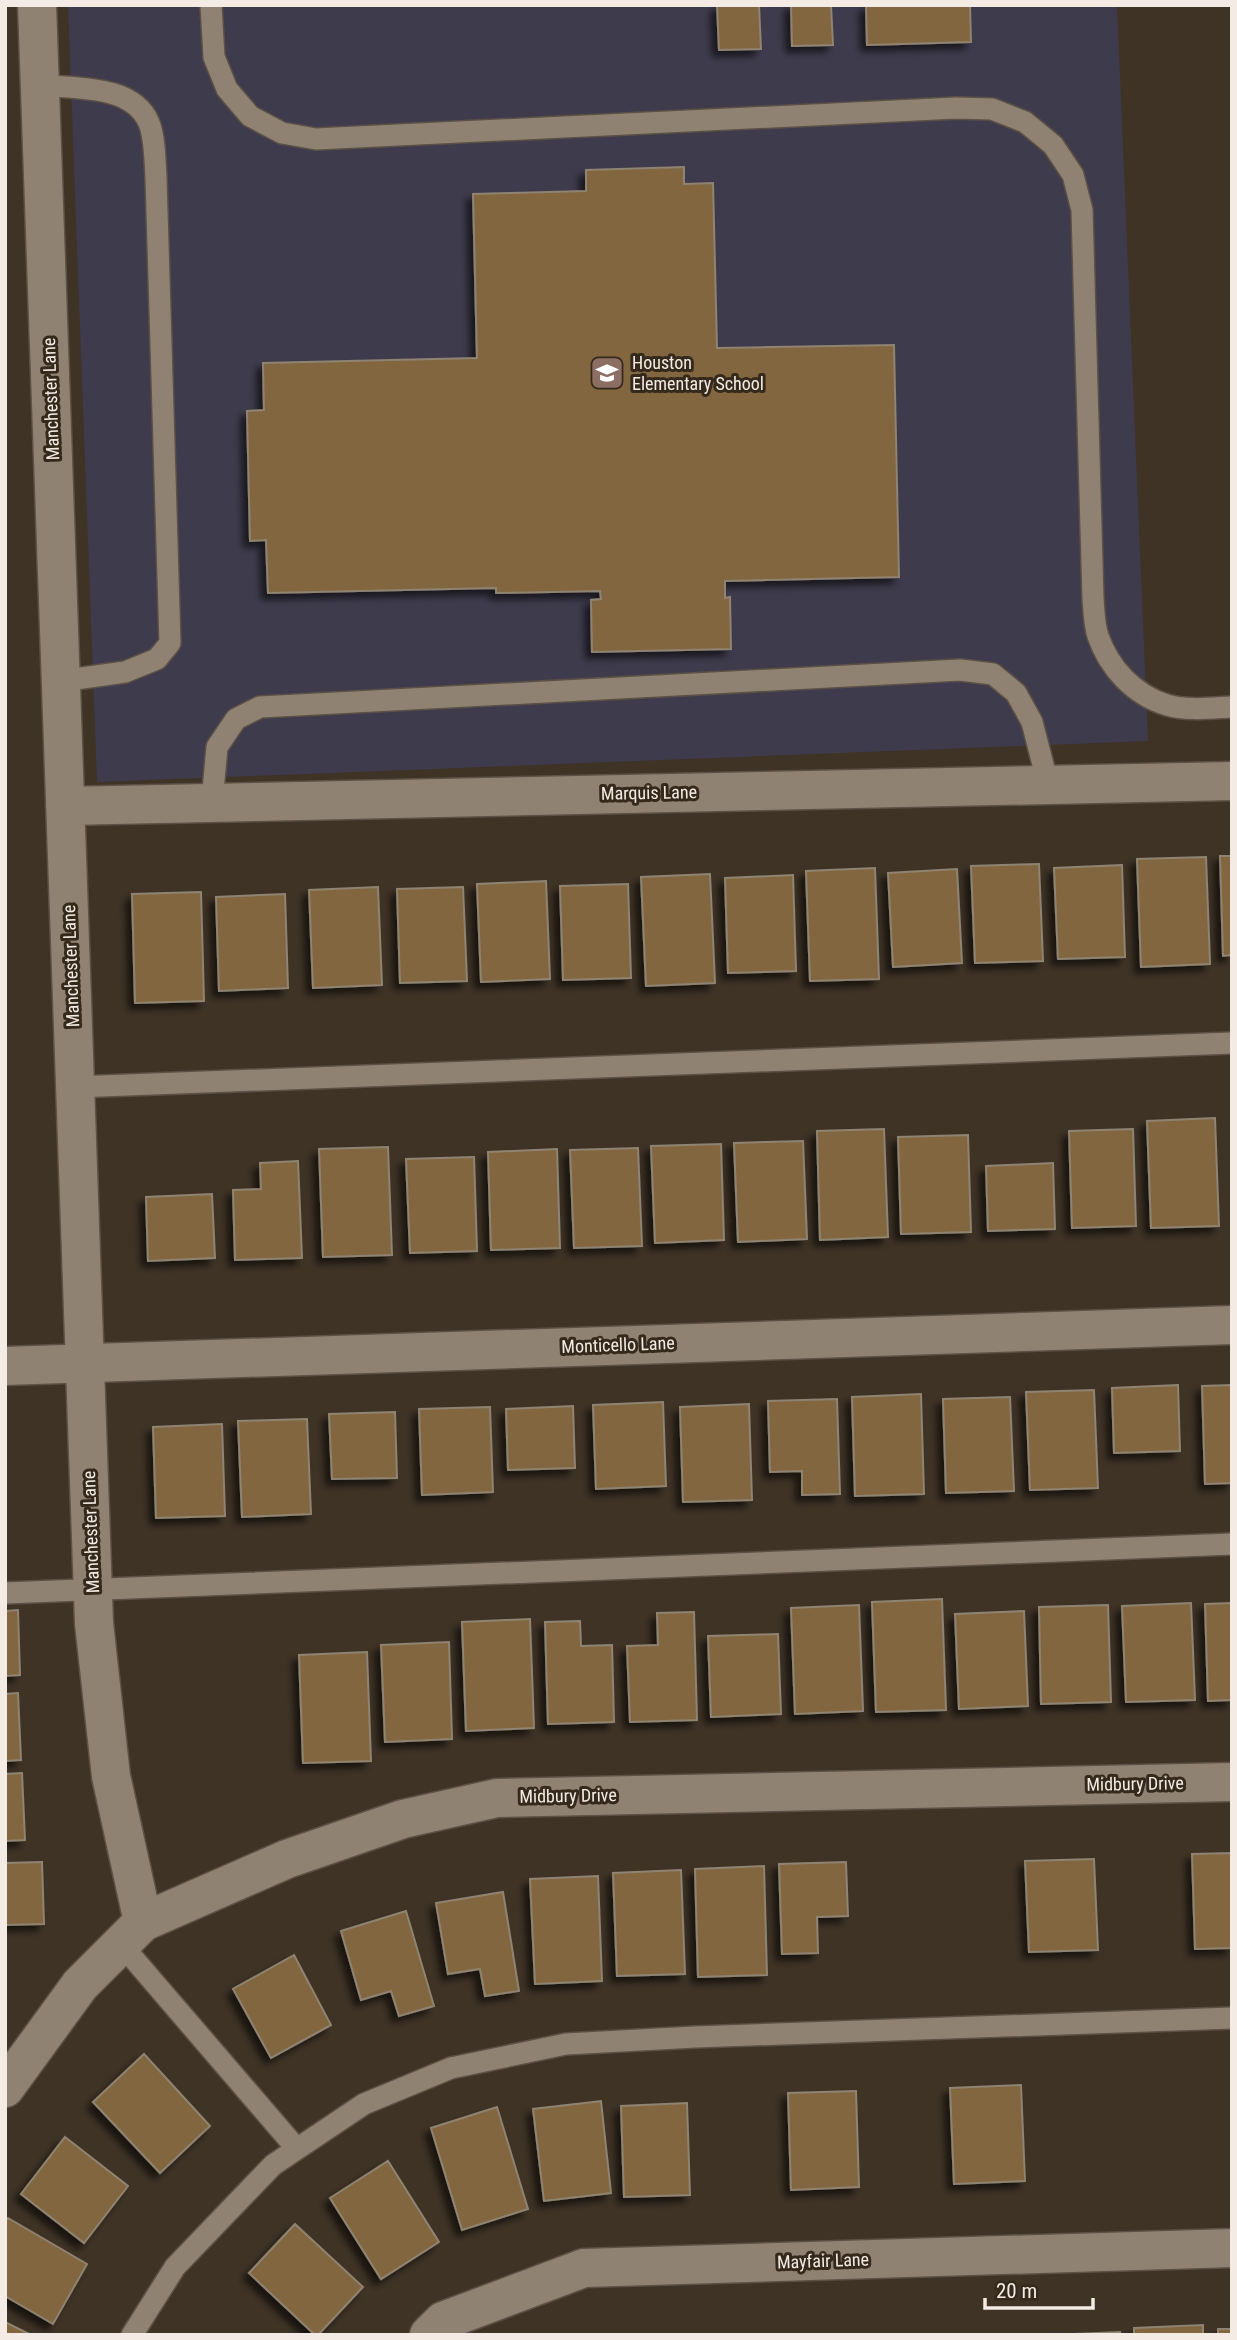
<svg xmlns="http://www.w3.org/2000/svg" width="1237" height="2340" font-family="'Roboto Condensed',sans-serif">
	<defs>
		<filter id="shadow"><feDropShadow dx="-6" dy="6" stdDeviation="3.5" flood-color="#0009"/></filter>
	</defs>
	<rect width="100%" height="100%" fill="#3f3326"/>
	<path fill="#3e3b4c" d="M68 5H1117L1148 741 97 782Z"/>
	<path fill="#81663f" stroke="#8f8372" stroke-width="2" filter="url(#shadow)" d="M717 5H759L761 49 719 50Z
		M791 5H831L833 45 792 46Z
		M866 5H970L971 42 867 45Z
		M684 167V184L713 183 717 348 894 345 899 577 725 581V598L730 597 731 649 592 652 591 600 601 599 600 591 496 593V588L268 593 266 540 250 541 247 411 264 410 263 363 477 358 473 194 586 191V170Z
		M1220 856H1232V955L1223 956Z
		M1206 857 1210 964 1141 967 1137 859Z
		M1039 864 1043 961 975 963 971 866Z
		M1122 865 1125 957 1058 959 1054 868Z
		M875 868 879 979 810 981 806 871Z
		M957 869 962 963 893 967 888 873Z
		M710 874 715 983 646 986 641 877Z
		M793 875 796 971 728 973 725 878Z
		M546 881 550 979 481 982 477 884Z
		M628 884 631 978 563 980 560 886Z
		M378 887 382 985 313 988 309 890Z
		M463 887 467 981 400 983 397 889Z
		M201 892 204 1001 135 1003 132 894Z
		M285 894 288 988 219 991 216 897Z
		M1215 1118 1219 1226 1151 1228 1147 1121Z
		M884 1129 888 1237 820 1240 817 1131Z
		M1133 1129 1136 1226 1072 1228 1069 1131Z
		M968 1135 971 1232 901 1234 898 1137Z
		M803 1141 807 1239 738 1242 734 1143Z
		M721 1144 724 1240 655 1243 651 1146Z
		M388 1147 392 1255 323 1257 319 1149Z
		M638 1148 642 1246 574 1248 570 1150Z
		M557 1149 560 1248 491 1250 488 1152Z
		M474 1157 477 1251 410 1253 406 1159Z
		M298 1161 302 1258 235 1260 233 1190 261 1189 260 1163Z
		M1053 1163 1055 1229 988 1231 986 1166Z
		M212 1194 215 1258 148 1261 146 1197Z
		M1178 1385 1180 1451 1114 1453 1112 1388Z
		M1232 1385V1483L1205 1484 1202 1386Z
		M1094 1390 1098 1488 1030 1490 1026 1392Z
		M921 1394 924 1494 855 1496 852 1397Z
		M1010 1397 1014 1491 946 1493 943 1399Z
		M837 1399 840 1494 802 1495V1471L770 1472 768 1401Z
		M663 1402 666 1486 596 1489 593 1405Z
		M749 1404 752 1500 683 1502 680 1407Z
		M573 1406 575 1468 508 1470 506 1409Z
		M490 1407 493 1492 422 1495 419 1409Z
		M395 1412 397 1478 332 1479 329 1414Z
		M307 1419 311 1514 242 1517 238 1421Z
		M222 1424 225 1516 156 1518 153 1427Z
		M942 1599 946 1710 876 1712 872 1602Z
		M1191 1603 1195 1700 1126 1702 1122 1606Z
		M1232 1603V1700L1208 1701 1205 1604Z
		M859 1605 863 1711 795 1714 791 1608Z
		M1108 1605 1111 1702 1041 1704 1039 1607Z
		M18 1610 20 1675 5 1676V1611Z
		M1024 1611 1028 1706 959 1709 955 1614Z
		M694 1612 697 1720 630 1722 627 1646 658 1645 657 1613Z
		M530 1619 534 1728 466 1731 462 1622Z
		M580 1621 581 1646 612 1645 614 1722 548 1724 545 1622Z
		M778 1634 781 1714 711 1717 708 1636Z
		M449 1642 452 1739 385 1742 381 1645Z
		M367 1652 371 1761 303 1763 299 1655Z
		M18 1693 21 1760 5 1761V1694Z
		M22 1773 25 1840 5 1841V1774Z
		M1232 1853V1948L1195 1949 1192 1854Z
		M1094 1859 1098 1950 1029 1952 1025 1861Z
		M42 1862 44 1924 5 1925V1863Z
		M846 1862 848 1916 817 1917 818 1953 782 1954 779 1864Z
		M764 1866 767 1975 698 1977 695 1869Z
		M681 1870 685 1974 617 1976 613 1873Z
		M598 1876 602 1981 535 1984 530 1879Z
		M503 1892 519 1991 485 1996 480 1969 448 1974 436 1903Z
		M406 1911 434 2006 399 2016 391 1991 361 2000 341 1931Z
		M294 1955 331 2025 271 2058 233 1989Z
		M144 2054 210 2126 160 2173 93 2102Z
		M1021 2085 1025 2181 954 2184 950 2088Z
		M856 2091 859 2187 791 2190 788 2093Z
		M601 2101 611 2193 544 2201 533 2109Z
		M687 2103 690 2195 624 2197 621 2106Z
		M497 2107 528 2209 462 2230 431 2128Z
		M65 2137 128 2186 84 2243 21 2194Z
		M388 2161 439 2242 381 2279 330 2198Z
		M8 2218 87 2264 53 2324 5 2296V2222Z
		M295 2224 363 2287 318 2335H315L249 2273Z
		M5 2322 31 2335H5Z
		M1203 2325V2335H1134V2328Z
		M1218 2329H1232V2335H1218Z
		M1120 2332 1121 2335H1052Z"/>
	<g fill="none" stroke-linecap="round" stroke-linejoin="round">
		<defs>
			<path id="lane" d="M211 5 214 57 227 89 250 116 282 133 316 139 956 108 992 109 1025 122 1053 145 1073 175 1082 210 1093 598C1094 610 1094 625 1098 636 1109 668 1134 695 1167 705 1187 711 1212 708 1232 707
				M40 85C75 89 133 84 149 123 155 137 155 163 156 178L170 643 157 659 125 672 61 681
				M212 802 217 747 236 719 260 707 960 670 993 674 1016 693 1032 722 1048 784
				M75 1087 1232 1043
				M5 1593 1232 1544
				M121 1944 297 2149
				M132 2335 175 2267 273 2165 364 2104 451 2068 566 2044 695 2037 1232 2018"/>
			<path id="street" d="M37 5 94 1623 111 1776 143 1922
				M65 806 1232 781
				M5 1366 1232 1325
				M5 2088 80 1985 143 1922 287 1859 403 1819 497 1798 1232 1782
				M429 2335 443 2321 584 2268 1232 2248"/>
		</defs>
		<use href="#lane" stroke="#5c5146" stroke-width="24"/>
		<use href="#street" stroke="#5c5146" stroke-width="41"/>
		<use href="#lane" stroke="#908273" stroke-width="21"/>
		<use href="#street" stroke="#908273" stroke-width="38"/>
	</g>
	<defs>
		<symbol id="school-square" viewBox="-11 -11 22 22"><rect x="-9" y="-9" width="18" height="18" rx="4" fill="#8d6e63" stroke="#35291c"/><path d="M0-5L7-2L0 1L-7-2ZM-4 1L0 2.5L4 1V4Q0 6-4 4Z" fill="#fff"/></symbol>
	</defs>
	<g fill-rule="evenodd">
		<use href="#school-square" x="588" y="354" width="38" height="38"/>
	</g>
	<g text-anchor="middle" stroke-width="6" stroke-linejoin="round" paint-order="stroke">
		<g font-size="18" fill="#f4ece4" stroke="#35291c" text-anchor="start">
			<text x="632" y="369">Houston<tspan x="632" dy="21">Elementary School</tspan></text>
		</g>
		<g font-size="18" fill="#f4ece4" stroke="#35291c">
			<text transform="translate(51 399) rotate(-92)" y="6">Manchester Lane</text>
			<text transform="translate(649 793) rotate(-1)" y="6">Marquis Lane</text>
			<text transform="translate(71 966) rotate(-92)" y="6">Manchester Lane</text>
			<text transform="translate(618 1345) rotate(-2)" y="6">Monticello Lane</text>
			<text transform="translate(91 1532) rotate(-92)" y="6">Manchester Lane</text>
			<text transform="translate(1135 1784) rotate(-1)" y="6">Midbury Drive</text>
			<text transform="translate(568 1796) rotate(-1)" y="6">Midbury Drive</text>
			<text transform="translate(823 2261) rotate(-2)" y="6">Mayfair Lane</text>
		</g>
	</g>
	<rect width="1237" height="2340" fill="none" stroke="#f4ece4" stroke-width="14"/>
	<path d="M985 2298v10h108v-10" fill="none" stroke="#f4ece4" stroke-width="3.5"/>
	<text x="996" y="2298" font-size="21" fill="#f4ece4" stroke="#35291c" stroke-width="5" paint-order="stroke">20 m</text>
</svg>
